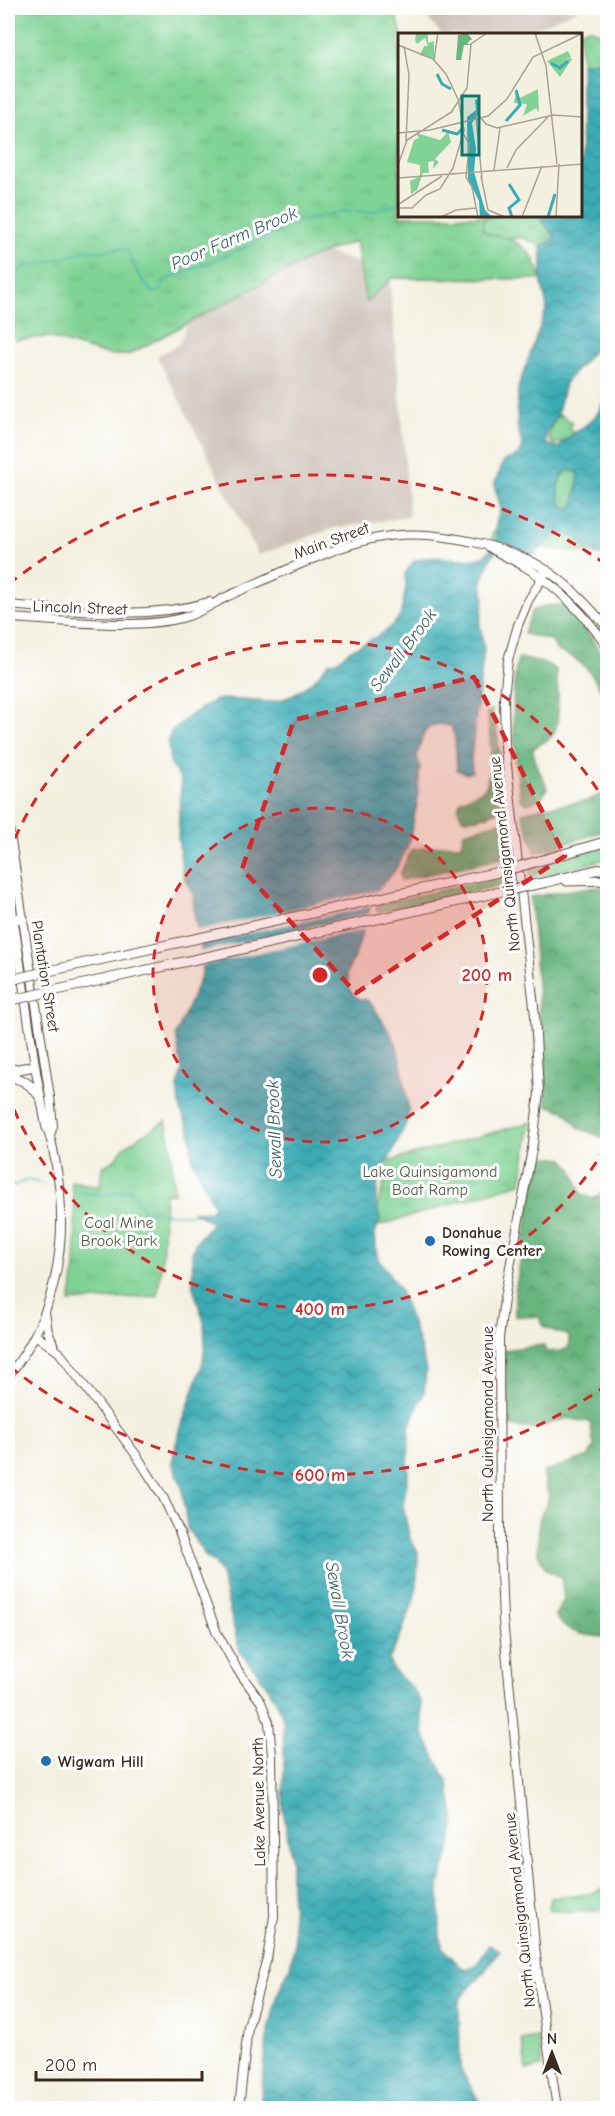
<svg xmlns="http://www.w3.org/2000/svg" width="615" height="2116" font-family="'Comic Neue',sans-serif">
	<defs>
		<pattern id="grass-dots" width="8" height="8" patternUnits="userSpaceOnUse" patternTransform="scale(1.5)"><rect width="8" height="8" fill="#80d395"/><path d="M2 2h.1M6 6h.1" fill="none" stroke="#70b580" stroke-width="1.8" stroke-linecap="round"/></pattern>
		<pattern id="forest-crowns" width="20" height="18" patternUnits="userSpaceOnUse" patternTransform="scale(1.5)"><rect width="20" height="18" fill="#68b57e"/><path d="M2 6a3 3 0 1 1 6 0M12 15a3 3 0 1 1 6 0" fill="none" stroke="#579367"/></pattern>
		<pattern id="wetland-marsh" width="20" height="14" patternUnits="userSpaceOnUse" patternTransform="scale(1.5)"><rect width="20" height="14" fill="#80d395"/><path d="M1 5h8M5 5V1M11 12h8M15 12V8" fill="none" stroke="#70b580"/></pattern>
		<pattern id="park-tufts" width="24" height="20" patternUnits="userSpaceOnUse" patternTransform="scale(1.5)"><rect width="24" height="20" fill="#80d395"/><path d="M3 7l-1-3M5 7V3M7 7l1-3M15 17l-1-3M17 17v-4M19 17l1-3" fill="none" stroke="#70b580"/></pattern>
		<pattern id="water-waves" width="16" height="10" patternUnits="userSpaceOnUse" patternTransform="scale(1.5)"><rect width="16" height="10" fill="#3bacb5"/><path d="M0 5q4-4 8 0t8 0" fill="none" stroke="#338c93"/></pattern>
	</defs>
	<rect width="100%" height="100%" fill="#fff"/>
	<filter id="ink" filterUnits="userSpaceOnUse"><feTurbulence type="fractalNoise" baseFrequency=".0167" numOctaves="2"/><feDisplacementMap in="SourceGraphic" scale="12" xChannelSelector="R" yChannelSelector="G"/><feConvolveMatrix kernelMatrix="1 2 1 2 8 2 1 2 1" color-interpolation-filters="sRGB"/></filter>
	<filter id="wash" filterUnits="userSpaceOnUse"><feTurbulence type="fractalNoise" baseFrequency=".008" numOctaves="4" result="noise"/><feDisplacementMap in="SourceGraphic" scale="24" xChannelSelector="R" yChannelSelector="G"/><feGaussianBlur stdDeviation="1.35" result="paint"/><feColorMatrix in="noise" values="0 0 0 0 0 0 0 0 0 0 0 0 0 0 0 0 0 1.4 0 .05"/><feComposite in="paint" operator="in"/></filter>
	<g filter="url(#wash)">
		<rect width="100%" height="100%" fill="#f3f0e0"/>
		<path fill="#cec2b9" d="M419 8H581L521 34H441Z
			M323 251 389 273 402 417 409 517 334 528 258 555 157 356 179 344 193 309Z"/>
		<path fill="url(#grass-dots)" stroke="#5e7e5a" stroke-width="1.5" d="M607 846V859L531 878 530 869Z
			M509 875 510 883 377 912V905Z"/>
		<path fill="url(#forest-crowns)" stroke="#52704e" stroke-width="1.5" d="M559 605 570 609 582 623 607 663V700C591 674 588 661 557 651L551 640 524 634 532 611 545 606Z
			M519 658 547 664 556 670C557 686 562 723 552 736 548 741 538 744 533 749L534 759 547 788C543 798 537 801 527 804L520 799C516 753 509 708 517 662Z
			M491 709C500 734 502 782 502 808 491 815 474 821 462 818 448 793 481 798 486 786 494 765 490 736 487 714Z
			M607 792V830L536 853 522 813 545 807 587 801Z
			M500 822 504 824 508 857 401 880 400 874 411 850C428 848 443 843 461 845L464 832Z
			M607 887H608L607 1139 579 1128 566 1112 547 1105 530 897 584 888Z
			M547 1157 564 1159 572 1169 582 1194 593 1199 607 1190V1637C587 1636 565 1634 555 1615L564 1600 561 1577 546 1570 538 1553 539 1520 549 1497 543 1472 589 1456 594 1446 590 1422 567 1418 533 1429 509 1426 504 1350 543 1345 547 1352 561 1351 569 1348V1336L545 1328 539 1317 515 1316V1292L537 1165Z"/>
		<path fill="url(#wetland-marsh)" stroke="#5e7e5a" stroke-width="1.5" d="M439 216H542L540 218 556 235 552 241 541 246 523 238H484Z
			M607 1885V1910L566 1913C560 1909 555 1913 549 1910L551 1898C566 1895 597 1897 607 1885Z"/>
		<path fill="url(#park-tufts)" stroke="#5e7e5a" stroke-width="1.5" d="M8 8H394L402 34H399V216H489L483 221 482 229C491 237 493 234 504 237 524 243 538 259 540 279L392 278 366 302 356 241 312 257 128 355H110L97 352 48 337 15 340 8 325Z
			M590 28 607 37V67L581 63 580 34H568Z
			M559 414 572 422 569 428 574 433 565 441 553 444 548 438 552 424Z
			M568 470 578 473 579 476 574 505 568 509 561 505C558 491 555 480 568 470Z
			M504 529 568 531 607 556 502 542 492 539 493 532Z
			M166 1121 171 1147 174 1193H165L162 1262 157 1296 70 1302C78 1265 77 1218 71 1181L100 1187 102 1167C119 1160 116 1154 127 1145 139 1136 153 1129 166 1121Z
			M531 1122 521 1183 375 1227 378 1205 390 1161Z"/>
		<path fill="#80d395" stroke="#5e7e5a" stroke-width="1.5" d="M538 2037 542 2067 526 2070 522 2040Z"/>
		<path fill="url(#water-waves)" stroke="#3b6b6a" stroke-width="1.5" fill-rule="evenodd" d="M601 60 607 61V328L593 351 565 383 557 416 547 432 545 440 548 445 559 447C572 431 596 424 603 403 605 396 603 387 604 379L607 377V559C601 553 594 551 586 546 577 541 568 529 556 536 548 542 541 549 533 555L503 542 492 556 482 581 484 599 480 624 484 649 471 758 472 772 466 774 457 770 455 739 451 726 438 724 433 726 427 729 422 738 417 756 420 766 417 804 408 846 394 872 375 892 356 953 347 973 350 990 354 995 360 999 367 1000 373 1006 395 1041 401 1062 408 1105V1117L404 1128 378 1182 376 1203 380 1220 375 1233 376 1244 377 1256 400 1290 420 1346 426 1370 424 1393 409 1427 408 1476 403 1506 410 1539 418 1552 417 1586 413 1603 399 1639 389 1660 393 1670 412 1688 421 1702 423 1733 448 1783 455 1821 451 1846 439 1884 440 1939 444 1949 460 1966 466 1969 476 1965 489 1945 500 1950 481 1976 461 1997 459 2002 460 2068 483 2108H260L267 2038 278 1993 290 1967 295 1943 291 1888V1855L283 1810 284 1753 283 1719 277 1702 271 1692 255 1669 240 1653 221 1574 214 1562 206 1557 187 1528 182 1487 172 1462 178 1436 203 1362 205 1344 204 1322 193 1287 192 1253 196 1242 212 1223 194 1212 211 1211 214 1206 192 1159 190 1130 181 1111 178 1096V1087L182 1071 176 1035 202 974 201 941 195 921 193 895 183 875 178 838 181 780 170 763 168 740 172 731 189 716 215 700 224 699 271 702 281 700 294 695 314 680 330 662 337 661 348 652 385 632 400 617 406 587 405 574 414 561C433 553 455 561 475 559 484 559 499 544 498 533 497 525 494 533 496 524 497 518 501 513 500 506 500 499 494 492 495 484 496 477 502 469 503 462L518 455 523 449 517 425 518 388 547 307 541 280 542 262 541 246 552 241 556 235 551 232 540 218 542 216H580L581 61 583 64ZM568 470 578 473 579 476 574 505 568 509 561 505C558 490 555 479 568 470Z"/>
		<path fill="#f3f0e0" d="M380 890 373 906 198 944 195 931Z
			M370 914 365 929 198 966V952Z"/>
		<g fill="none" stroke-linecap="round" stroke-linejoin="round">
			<path stroke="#3bacb5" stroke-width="1.5" d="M8 276H14L23 268 67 257 89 249C102 255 115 245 128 250 132 267 142 281 154 293L161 291 164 281 251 245 289 224 345 211 371 212 399 204
				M8 1181 13 1186 27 1180 44 1184
				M81 1192 102 1196 131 1189 144 1211 173 1214H196"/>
		</g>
	</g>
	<g filter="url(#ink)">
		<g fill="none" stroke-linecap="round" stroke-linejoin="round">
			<defs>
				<path id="major" d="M489 547C501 555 514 560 527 568 560 588 585 615 608 647
					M547 570 528 601 518 625 508 660 504 697 505 748 535 1016 539 1093 533 1144 504 1299 499 1338 500 1545 503 1620 539 1986 557 2108
					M8 605C76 610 141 621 209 602
					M8 618C59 620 137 631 185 617 199 613 213 604 226 597 257 583 290 568 322 555 381 531 420 529 482 544 507 550 531 558 552 574 573 589 591 609 608 628
					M8 821 50 1097 53 1126 50 1135
					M8 881 35 1066 46 1126C53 1140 54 1156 57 1171 69 1243 55 1319 8 1376
					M45 1312 48 1332 54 1346
					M35 1335 59 1352 137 1456 163 1497 179 1531 217 1633 237 1669 261 1702 269 1722 272 1756 274 1917 267 1958 248 2027 239 2108"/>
				<path id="highway" d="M539 861 608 841
					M567 881 608 880
					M547 882 608 867
					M8 919 23 918
					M44 972 503 871
					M48 992 504 891
					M8 1071 35 1066
					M8 1076C23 1079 32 1085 40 1097"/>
			</defs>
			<use href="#major" stroke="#57483b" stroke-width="10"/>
			<use href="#highway" stroke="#57483b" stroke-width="11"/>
			<use href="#major" stroke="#fff" stroke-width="8"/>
			<use href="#highway" stroke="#fff" stroke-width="9"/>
			<defs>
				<path id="highway-bridge" d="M503 871 539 861
					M504 891 547 882
					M10 980 44 972
					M12 1000 48 992"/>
			</defs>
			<use href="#highway-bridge" stroke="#57483b" stroke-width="11" stroke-linecap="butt"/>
			<use href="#highway-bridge" stroke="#fff" stroke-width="9"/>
		</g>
	</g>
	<path fill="#d62828" fill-opacity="0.2" stroke="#d62828" stroke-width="4.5" stroke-dasharray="12 8" stroke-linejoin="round" d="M474 677 565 856 356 993 242 869 294 720Z"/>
	<circle cx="320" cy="975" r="167" fill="#d62828" fill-opacity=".12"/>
	<g fill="none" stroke="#d62828" stroke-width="3" stroke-dasharray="10 8">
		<circle cx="320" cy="975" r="167"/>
		<path d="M606 1147A334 334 0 0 1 8 1095M8 855A334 334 0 0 1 606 803"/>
		<path d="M607 1385A500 500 0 0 1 9 1366M9 584A500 500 0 0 1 607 565"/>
	</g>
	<g fill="#1f6fb2" stroke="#fff" stroke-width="2">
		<circle cx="430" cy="1241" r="6"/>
		<circle cx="46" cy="1761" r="6"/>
	</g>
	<g text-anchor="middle" stroke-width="6" stroke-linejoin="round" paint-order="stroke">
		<g font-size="16" fill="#3b2a1e" stroke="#fff">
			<text transform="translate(331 540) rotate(-20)" y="6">Main Street</text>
			<text transform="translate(80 607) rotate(2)" y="6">Lincoln Street</text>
			<text transform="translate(504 854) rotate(-96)" y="6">North Quinsigamond Avenue</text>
			<text transform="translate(46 976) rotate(81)" y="6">Plantation Street</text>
			<text transform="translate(487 1424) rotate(-90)" y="6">North Quinsigamond Avenue</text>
			<text transform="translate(258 1802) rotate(-91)" y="6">Lake Avenue North</text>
			<text transform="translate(519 1910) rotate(-96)" y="6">North Quinsigamond Avenue</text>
		</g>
		<g font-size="16" fill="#505d42" stroke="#fff">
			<text x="430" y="1177">Lake Quinsigamond<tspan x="430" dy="18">Boat Ramp</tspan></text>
			<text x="119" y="1228">Coal Mine<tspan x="119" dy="18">Brook Park</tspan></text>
		</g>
		<g font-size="16" font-weight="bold" fill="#3b2a1e" stroke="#fff" text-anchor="start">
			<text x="442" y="1238">Donahue<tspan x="442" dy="18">Rowing Center</tspan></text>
			<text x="58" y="1767">Wigwam Hill</text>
		</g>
		<g font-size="18" font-style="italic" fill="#3b6462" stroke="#fff">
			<text transform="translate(234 238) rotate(-23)" y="6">Poor Farm Brook</text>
			<text transform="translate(403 650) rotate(-53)" y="6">Sewall Brook</text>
			<text transform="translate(274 1129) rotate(-92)" y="6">Sewall Brook</text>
			<text transform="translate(340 1610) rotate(80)" y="6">Sewall Brook</text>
		</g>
	</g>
	<g transform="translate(398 33)">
		<rect width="184" height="184" fill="#f3f0e0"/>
		<path d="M30 0V10L36 8V25L22 22 26 13H30L27 5 19 11 17 7 18 1Z" fill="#80d395"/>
		<path d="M69 0 74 6 69 10 73 12H66L63 27H58L60 2Z" fill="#68b57e"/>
		<path d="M170 18 173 24 165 28 172 25 174 26 162 44 149 28ZM140 56 141 79 138 75 125 83 129 71 116 70 118 59 122 65ZM50 99 53 109 37 126 41 129 35 136 36 128 30 129 31 140H25L19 157 13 161 12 148 22 143V132L9 129 16 107 21 105 18 100 42 107Z" fill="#80d395"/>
		<path d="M82 65V79L74 90 78 116 76 139 87 177 94 184H82L81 168 70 146 69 84 78 77 77 67Z" fill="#3bacb5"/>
		<path fill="none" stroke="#3bacb5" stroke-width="3" d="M153 30 162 35 170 28M39 41 44 51 53 56M108 88 122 72 118 57M44 97 59 101 64 96M111 151 121 167 111 175 114 184M150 184 157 161"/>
		<path fill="none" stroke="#a9a192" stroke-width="1.5" d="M137 0 148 33 159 131M0 12 35 26 48 41 60 66 66 97 55 135 42 156 28 162 14 175H0M6 13 11 42 8 108M36 27 40 0M54 78 69 55 73 11 89 0M77 78 88 91 99 95 155 82 185 84M78 84 84 146M0 100 32 97 90 83 109 66 135 24 185 0M65 100 71 111 70 125M70 124 68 144 74 154 80 184M0 132 9 107 55 78M109 135 118 117 150 84M96 137 102 95M83 143 90 177 107 184M0 145 185 131M0 145 1 184M1 171 44 143M43 184 58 177 78 175M124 184 144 133M158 184 161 131"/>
		<path fill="#0f766e" fill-opacity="0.15" stroke="#0f766e" stroke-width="3" d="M64 63H81V122H64Z"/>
		<rect width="184" height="184" fill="none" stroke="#3b2a1e" stroke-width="3"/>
	</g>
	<circle cx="320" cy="975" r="9" fill="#d62828" stroke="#fff" stroke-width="3"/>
	<g font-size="18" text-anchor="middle" font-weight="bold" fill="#d62828" stroke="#fff" stroke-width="6" stroke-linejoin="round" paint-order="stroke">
		<text x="487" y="981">200 m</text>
		<text x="320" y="1315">400 m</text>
		<text x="320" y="1481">600 m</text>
	</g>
	<rect width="615" height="2116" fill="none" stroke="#fff" stroke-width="30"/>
	<g transform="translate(552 2053)" stroke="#ffffff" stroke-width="4.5" paint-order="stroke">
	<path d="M0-4.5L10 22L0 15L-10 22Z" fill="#3b2a1e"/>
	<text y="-9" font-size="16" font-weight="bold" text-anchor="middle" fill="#3b2a1e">N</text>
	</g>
	<path d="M36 2071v9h166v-9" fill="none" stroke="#3b2a1e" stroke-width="3"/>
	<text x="45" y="2071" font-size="18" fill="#3b2a1e" stroke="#ffffff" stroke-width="4.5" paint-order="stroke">200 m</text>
</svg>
